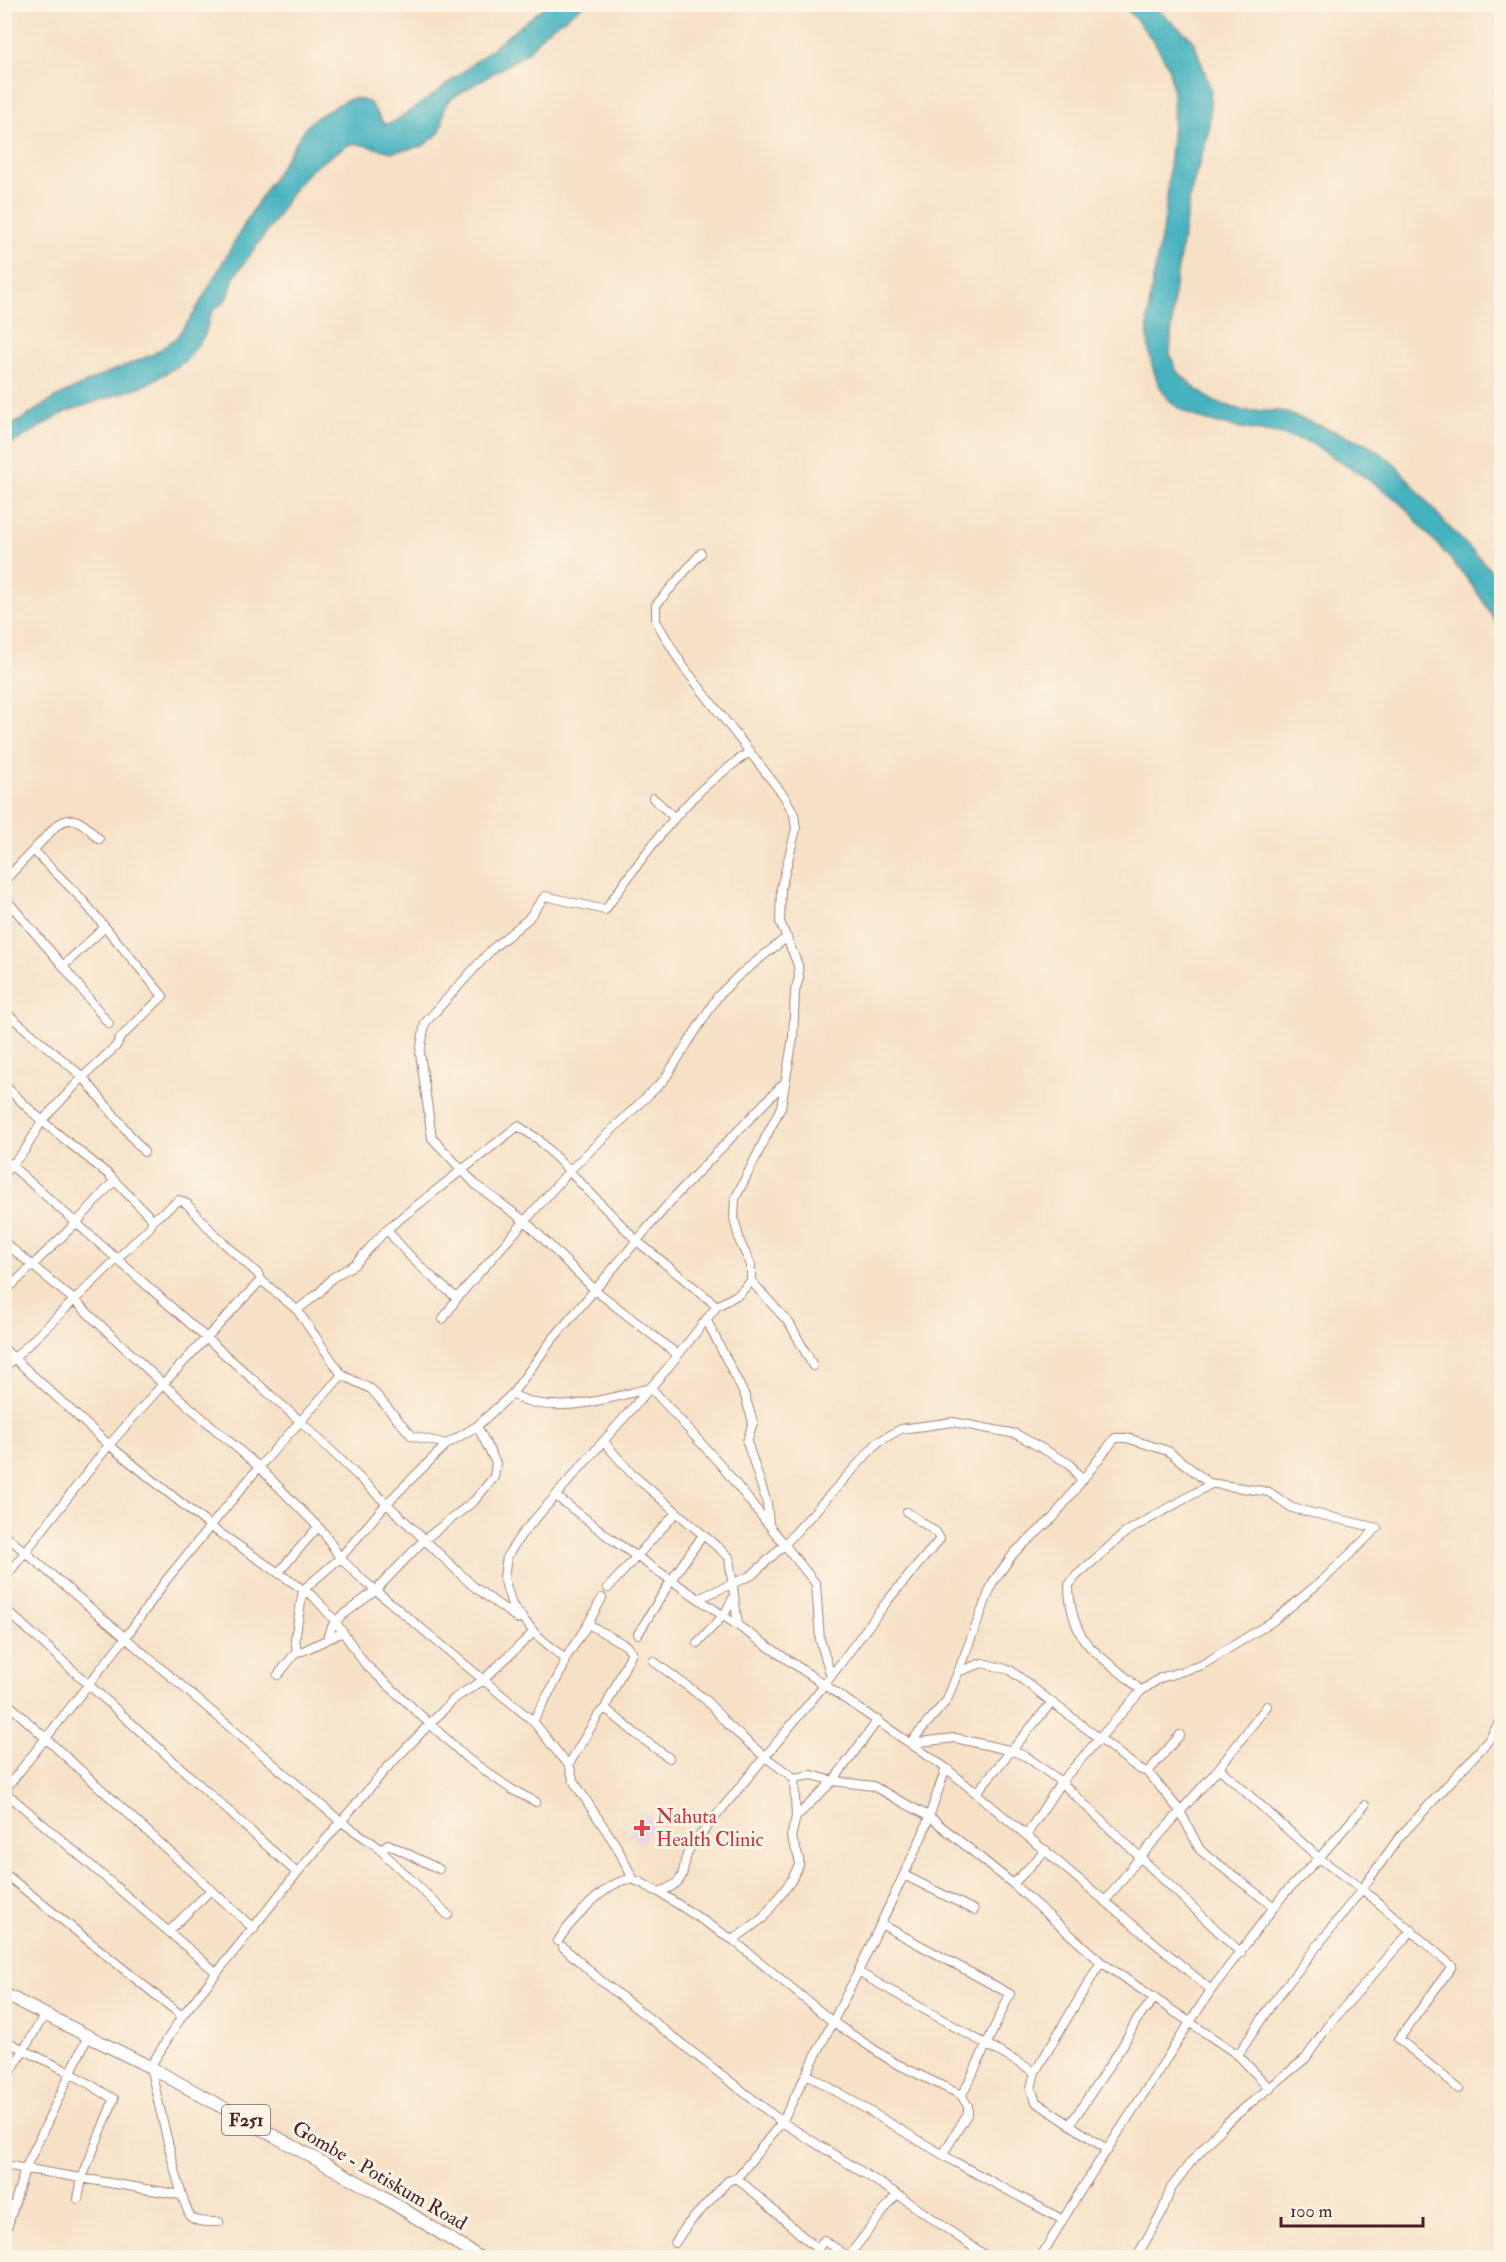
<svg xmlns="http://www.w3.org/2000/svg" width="1506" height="2262" font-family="'IM FELL Double Pica',serif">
	<rect width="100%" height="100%" fill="#fcf5e5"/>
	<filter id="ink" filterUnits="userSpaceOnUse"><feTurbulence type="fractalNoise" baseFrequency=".0167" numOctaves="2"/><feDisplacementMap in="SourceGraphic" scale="12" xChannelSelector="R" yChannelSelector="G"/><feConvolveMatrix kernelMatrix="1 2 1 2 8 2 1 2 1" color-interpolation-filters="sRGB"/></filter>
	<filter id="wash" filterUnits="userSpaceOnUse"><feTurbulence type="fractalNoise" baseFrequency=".008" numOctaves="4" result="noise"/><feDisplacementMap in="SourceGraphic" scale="24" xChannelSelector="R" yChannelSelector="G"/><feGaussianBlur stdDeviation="1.35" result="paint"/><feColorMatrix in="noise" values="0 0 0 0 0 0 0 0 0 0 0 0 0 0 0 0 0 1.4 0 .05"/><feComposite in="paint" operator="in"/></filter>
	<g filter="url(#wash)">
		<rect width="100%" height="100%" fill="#f6e1c7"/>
		<path fill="#eed0e8" d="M644 1813 656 1823 641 1843 629 1834Z"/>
		<path fill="#44b2c0" stroke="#476876" stroke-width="1.5" d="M548 4 584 5 545 32 527 53 452 98 445 106 442 126 438 134 423 146 392 152 355 143 346 146 309 171 291 193 275 220 234 277 229 294 223 303 215 308 210 316 205 335 188 358 180 365 145 385 65 412 5 448V427L18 422 53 399 102 375 154 354 176 338 193 315 251 213 306 127 314 119 346 100 355 98 369 102 384 124 392 123 436 93Z
			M1123 5H1152L1193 40 1211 90 1209 130 1190 194 1174 292 1170 354 1176 370 1196 389 1213 401 1244 411H1281L1365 443 1392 461 1446 524 1488 567 1501 587V634C1484 594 1455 564 1426 532 1417 522 1409 511 1399 502 1381 486 1359 474 1339 461 1329 455 1319 447 1308 442 1268 425 1185 433 1162 390 1133 338 1156 272 1165 217 1168 197 1168 177 1170 158 1173 130 1177 94 1168 67 1160 46 1138 21 1123 5Z"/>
	</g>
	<g filter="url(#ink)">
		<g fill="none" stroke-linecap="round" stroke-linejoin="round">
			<defs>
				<path id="street" d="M653 798 675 818
					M4 881 57 825C77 812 85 826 99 839
					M4 897 63 966 109 1024
					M63 966 104 928
					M4 1011 83 1077 144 1152
					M4 1085 42 1121 109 1175 153 1220
					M4 1159 300 1421 473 1586 518 1619
					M4 1174 25 1150 42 1121 83 1077 116 1046 120 1038 163 996 79 896 34 851
					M4 1242 74 1300 163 1384 259 1467 324 1533 340 1558 363 1580 533 1721 562 1758 569 1764 574 1782 617 1847 633 1879
					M751 1281 790 1324 813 1366
					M4 1293 76 1223 114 1181
					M457 1298C431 1277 407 1256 387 1229L518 1126 538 1139 637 1241 717 1306
					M297 1310 319 1293 332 1278 355 1264 387 1229
					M443 1319 457 1298 570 1170 664 1080 718 996 738 976 787 937
					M706 1319 745 1396 753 1422 747 1442 767 1503 769 1524
					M4 1349 109 1445 211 1527 314 1597 335 1621 365 1664 429 1723 468 1759 511 1789 536 1802
					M678 1355 595 1290 526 1222 476 1185 432 1138 420 1053 425 1023 492 949 528 919 545 896 605 910C634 869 664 826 700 791 715 777 734 764 750 751
					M4 1368 150 1227 153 1220 179 1200 187 1204 215 1235 258 1274 261 1280 297 1310 342 1375 371 1389 412 1436 447 1444
					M512 1394C553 1418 608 1398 651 1388L720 1464 816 1584 820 1640 831 1676
					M477 1426 512 1394 551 1341 676 1195 785 1082
					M604 1442 632 1474 729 1557 738 1625
					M556 1496 614 1541 946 1768 1211 1990
					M4 1534 340 1821 374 1844 448 1915
					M278 1573 318 1527
					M4 1579 109 1445 163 1384 261 1280
					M608 1588 676 1513
					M700 1598 752 1575 785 1544 870 1451 878 1442 901 1429 953 1422 1016 1434 1070 1464 1082 1481
					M4 1608 297 1873
					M532 1631 565 1659
					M638 1634 672 1579 703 1535
					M697 1643 724 1615 734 1596
					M297 1651H303L343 1632
					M653 1661 706 1700 728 1725 765 1757 794 1778 812 1775 833 1781 873 1786 930 1817 1013 1884 1101 1962 1238 2055 1270 2089
					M958 1672 982 1663 1010 1670 1139 1769 1148 1772 1180 1811 1200 1850 1274 1907
					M278 1675 297 1651 295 1639 303 1590 340 1558 387 1503 447 1444 477 1426 496 1463 494 1477 474 1501 424 1540 375 1591 335 1621 328 1635
					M1141 1691C1125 1674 1106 1663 1090 1647 1075 1632 1069 1605 1069 1585L1076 1576 1126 1532 1211 1484
					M4 1700 254 1929
					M605 1708 636 1734 669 1758
					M533 1721 563 1668 565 1659 588 1624 602 1598
					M569 1764 599 1714 605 1708 632 1652 625 1645 588 1624
					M1219 1768 1319 1858 1362 1889 1398 1839 1488 1741 1502 1718
					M1148 1772 1180 1735
					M976 1793 1052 1702
					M796 1817 833 1781 878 1720
					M1027 1834 1061 1782 1141 1691 1160 1678 1202 1665 1273 1621 1325 1578 1377 1528
					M381 1850 388 1844 439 1869
					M4 1873 182 2016
					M904 1875 974 1910
					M1013 1884 1046 1850
					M659 1892 733 1940 833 2022 893 2062 961 2095 968 2106V2113L943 2154
					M1106 1900 1140 1857 1219 1768 1267 1706
					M881 1924 1010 1994 967 2086 961 2095
					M169 1931 211 1890
					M733 1940 763 1918 791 1881 799 1865V1858L791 1837 796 1817 794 1778
					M558 1941C568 1924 612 1874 634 1880 643 1882 650 1889 659 1892 695 1879 676 1868 692 1845L825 1684 888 1600 940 1539 936 1532 907 1512
					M563 1947 600 1980 782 2122 897 2194 989 2258
					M1241 1953 1061 1782 1027 1757 1013 1751 955 1738 910 1743 947 1700 993 1582 1014 1553 1053 1518 1115 1438H1127L1168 1451 1209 1483 1269 1492 1292 1508 1377 1528
					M1101 1962 1035 2072 1031 2088 1036 2102 1108 2150
					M858 1972 1035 2072
					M217 1973 4 1791 126 1637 167 1579 259 1467 342 1375
					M4 2040 71 2073 114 2099 82 2178 78 2199
					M1238 2055 1271 2005 1362 1889 1452 1966 1399 2039 1459 2089
					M807 2074 955 2162 1063 2220
					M4 2083 45 2014
					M1071 2123 1123 2045 1136 2021 1154 1999
					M4 2165 181 2195
					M737 2178 817 2249
					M219 2222C211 2222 199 2223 192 2218 181 2209 156 2089 150 2067L182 2016 297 1873 386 1769 455 1698 482 1681 534 1632 512 1605 504 1578 507 1556 521 1535 666 1370 717 1306 739 1294 751 1281V1265L740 1242 734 1218 735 1199 781 1107 793 1038 795 991 799 978 798 965 780 922 781 888 796 829 794 814 784 796 682 665 656 621V605L701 553
					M8 2225 25 2169 88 2036
					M675 2243 687 2225 728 2181 737 2178 782 2122 858 1972 923 1834 946 1768
					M812 2258 824 2240 847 2256
					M847 2258 897 2194
					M1040 2258 1079 2193 1211 1990 1283 1895 1319 1858 1365 1805
					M1136 2258 1162 2212 1171 2188 1190 2163 1225 2124 1306 2058 1327 2027 1412 1930"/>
				<path id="primary" d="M4 1994 150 2067 379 2194 480 2258"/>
			</defs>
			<use href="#street" stroke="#a08079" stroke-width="10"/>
			<use href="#primary" stroke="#a08079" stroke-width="14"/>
			<use href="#street" stroke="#fff" stroke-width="8"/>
			<use href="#primary" stroke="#fff" stroke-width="12"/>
		</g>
	</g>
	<path fill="#e0444e" stroke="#fcf5e5" stroke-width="2" d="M639 1819h6v6h6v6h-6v6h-6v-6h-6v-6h6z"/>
	<g text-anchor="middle" stroke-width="6" stroke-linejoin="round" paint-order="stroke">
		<rect fill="#fcf5e5" stroke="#7f5f63" stroke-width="1.5" x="222" y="2105" width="48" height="30" rx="4.5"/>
		<g font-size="18" font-weight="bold" fill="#4a1f2b">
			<text x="246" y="2126">F251</text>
		</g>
		<g font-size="20" fill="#be3a42" stroke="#fcf5e5" text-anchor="start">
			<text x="656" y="1823">Nahuta<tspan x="656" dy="23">Health Clinic</tspan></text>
		</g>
		<g font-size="20" fill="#4a1f2b" stroke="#fcf5e5">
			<text transform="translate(380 2175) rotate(30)" y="7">Gombe - Potiskum Road</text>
		</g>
	</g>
	<rect width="1506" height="2262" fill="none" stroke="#fcf5e5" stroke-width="24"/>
	<path d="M1281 2217v9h142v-9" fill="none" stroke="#4a1f2b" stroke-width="3"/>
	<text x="1290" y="2217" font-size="18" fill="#4a1f2b" stroke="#fcf5e5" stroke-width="4.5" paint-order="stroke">100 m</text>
</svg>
